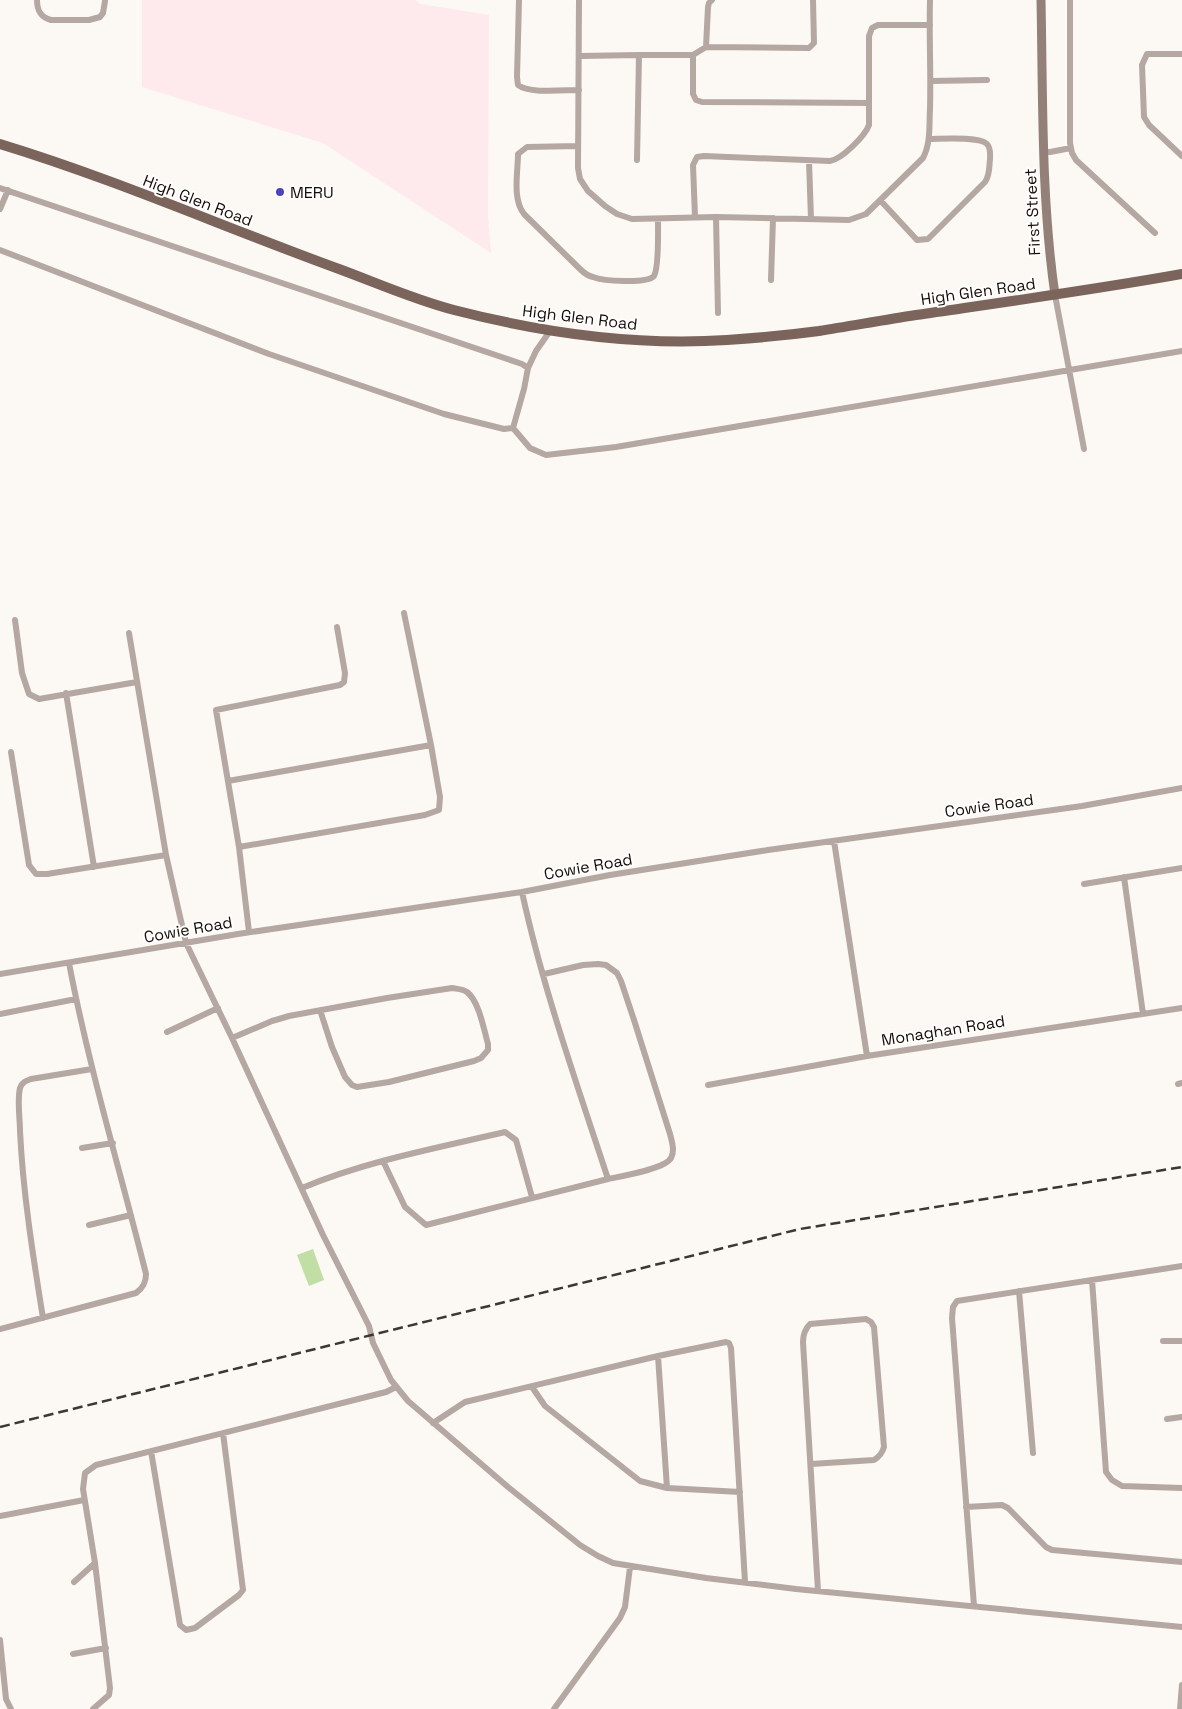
<svg xmlns="http://www.w3.org/2000/svg" width="1182" height="1709" font-family="'Space Grotesk',sans-serif">
	<rect width="100%" height="100%" fill="#fcf8f3"/>
	<path fill="#fee9ed" d="M142 0H415L420 4 489 15 488 217 491 253 323 143 142 87Z"/>
	<path fill="#c1dea4" d="M313 1249 324 1280 309 1286 297 1255Z"/>
	<g fill="none" stroke-linecap="round" stroke-linejoin="round">
		<path stroke="#b5a7a2" stroke-width="6" d="M37 0C37 10 40 17 51 20H89L100 17 103 13 105 1
			M519 0 517 77 518 85C529 94 564 90 579 90
			M579 0 578 168 580 179 588 191 605 206 617 214 632 219 716 217 849 220 866 214 923 158C931 143 929 125 930 109 931 72 929 36 930 0
			M1070 0V143L1072 153 1076 160 1155 233
			M706 47 708 7 709 3 712 0
			M1182 54H1147L1142 65 1144 117 1149 125 1182 156
			M693 55 706 47 809 48 814 43 813 0
			M580 56 639 55
			M931 81 987 80
			M578 146 527 147 518 154C518 172 512 199 524 214L580 269C584 273 588 276 593 277 603 281 647 284 654 276 659 268 658 230 658 219
			M1044 152H1050L1071 148
			M637 160 639 55H693V94L696 100 702 102 869 103
			M809 161 811 219
			M0 188 522 364 528 368
			M880 200 917 240 928 239 985 182C990 175 989 167 990 159 990 154 991 148 987 144 979 136 941 139 929 139
			M0 209 8 190
			M695 217 693 165 697 157 704 156 830 161C842 159 865 136 869 125V36L872 28 878 25H930
			M716 217 718 313
			M0 250 269 354 444 414 504 429 513 428
			M771 280 773 218
			M1055 295 1084 449
			M513 428 530 448 546 455 616 447 1182 351
			M513 428 524 389 528 368 536 351 550 331
			M15 620 22 673 29 694 39 699 137 682
			M129 633 166 855 186 943 232 1038 323 1235 369 1326 373 1343 391 1380 408 1401 508 1487 580 1545 598 1556 613 1563 706 1578 796 1589 1182 1627
			M66 693 94 867
			M11 752 29 865 36 874H47L166 855
			M228 781 431 745
			M834 841 867 1056
			M239 847 425 815 439 810 440 797 431 745 404 613
			M1124 877 1143 1014
			M1084 884 1182 868
			M249 932 239 847 216 710 340 685 344 682 345 673 337 627
			M0 974 238 934 522 892 610 875 768 850 1082 806 1182 788
			M544 974 583 965 598 964 606 965 617 973 621 981 634 1020 670 1134C672 1142 675 1151 671 1158 665 1169 622 1176 608 1179
			M0 1014 76 999
			M167 1032 218 1008
			M232 1038 272 1021 289 1016 387 998 452 988C457 989 463 989 467 992 479 1001 484 1030 488 1044V1050L481 1058 474 1061 389 1082 357 1087 352 1085 345 1077 332 1047 320 1010
			M1178 1084 1182 1083
			M708 1085 867 1056 1182 1008
			M82 1148 113 1143
			M383 1161 405 1207 426 1225 608 1179C577 1084 543 989 522 892
			M302 1188C366 1161 437 1148 505 1132L516 1140 532 1197
			M89 1225 131 1215
			M1092 1280 1106 1472 1112 1480 1122 1486 1182 1488
			M1019 1291 1033 1453
			M43 1318C33 1256 23 1193 20 1131 20 1118 17 1101 20 1088 22 1082 26 1081 31 1079L92 1069
			M0 1329 136 1293C143 1288 146 1283 146 1274 120 1170 89 1068 69 963
			M1163 1341H1182
			M658 1356 667 1488
			M532 1387 545 1406 640 1481 667 1488 740 1492
			M1167 1419 1182 1417
			M433 1423 465 1402 658 1356 726 1342 729 1343 731 1348 745 1582
			M151 1451 180 1625 186 1630 195 1628 239 1595 243 1590 223 1433
			M811 1464 874 1460C879 1457 882 1454 884 1447L874 1327 871 1322 866 1319 810 1324C805 1329 803 1335 803 1342L818 1591
			M966 1507 1002 1505 1008 1508 1046 1547 1052 1550 1182 1562
			M0 1516 84 1500
			M74 1582 95 1563
			M974 1606 952 1318 953 1307 957 1301 1182 1266
			M0 1640 6 1699 11 1709
			M73 1654 106 1648
			M93 1709 109 1695 110 1688 95 1563 83 1489 85 1473 96 1465 386 1392 396 1387
			M554 1709 620 1618 625 1607 630 1567
			M1180 1709 1182 1685"/>
		<path stroke="#938078" stroke-width="9" d="M1041 0C1043 98 1041 198 1055 295"/>
		<path stroke="#7b645b" stroke-width="10" d="M0 144C115 179 226 228 339 269 377 283 415 300 454 310 543 333 636 346 727 340 758 338 789 335 819 331 851 326 883 320 916 315 1005 302 1093 290 1182 274"/>
		<path stroke="#3e3730" stroke-width="2.5" stroke-dasharray="10 5" stroke-linecap="butt" d="M0 1427 800 1229 1182 1167"/>
	</g>
	<circle fill="#4d43ba" stroke="#fff" stroke-width="2" cx="280" cy="192" r="5"/>
	<g text-anchor="middle" stroke-width="4" stroke-linejoin="round" paint-order="stroke">
		<g font-size="16" fill="#150e06" stroke="#fff" text-anchor="start">
			<text x="290" y="198">MERU</text>
		</g>
		<g font-size="16" fill="#150e06" stroke="#fff">
			<text transform="translate(198 200) rotate(21)" y="6">High Glen Road</text>
			<text transform="translate(1032 212) rotate(-93)" y="6">First Street</text>
			<text transform="translate(978 291) rotate(-8)" y="6">High Glen Road</text>
			<text transform="translate(580 317) rotate(7)" y="6">High Glen Road</text>
			<text transform="translate(989 805) rotate(-8)" y="6">Cowie Road</text>
			<text transform="translate(588 866) rotate(-10)" y="6">Cowie Road</text>
			<text transform="translate(188 929) rotate(-10)" y="6">Cowie Road</text>
			<text transform="translate(943 1030) rotate(-9)" y="6">Monaghan Road</text>
		</g>
	</g>
</svg>
